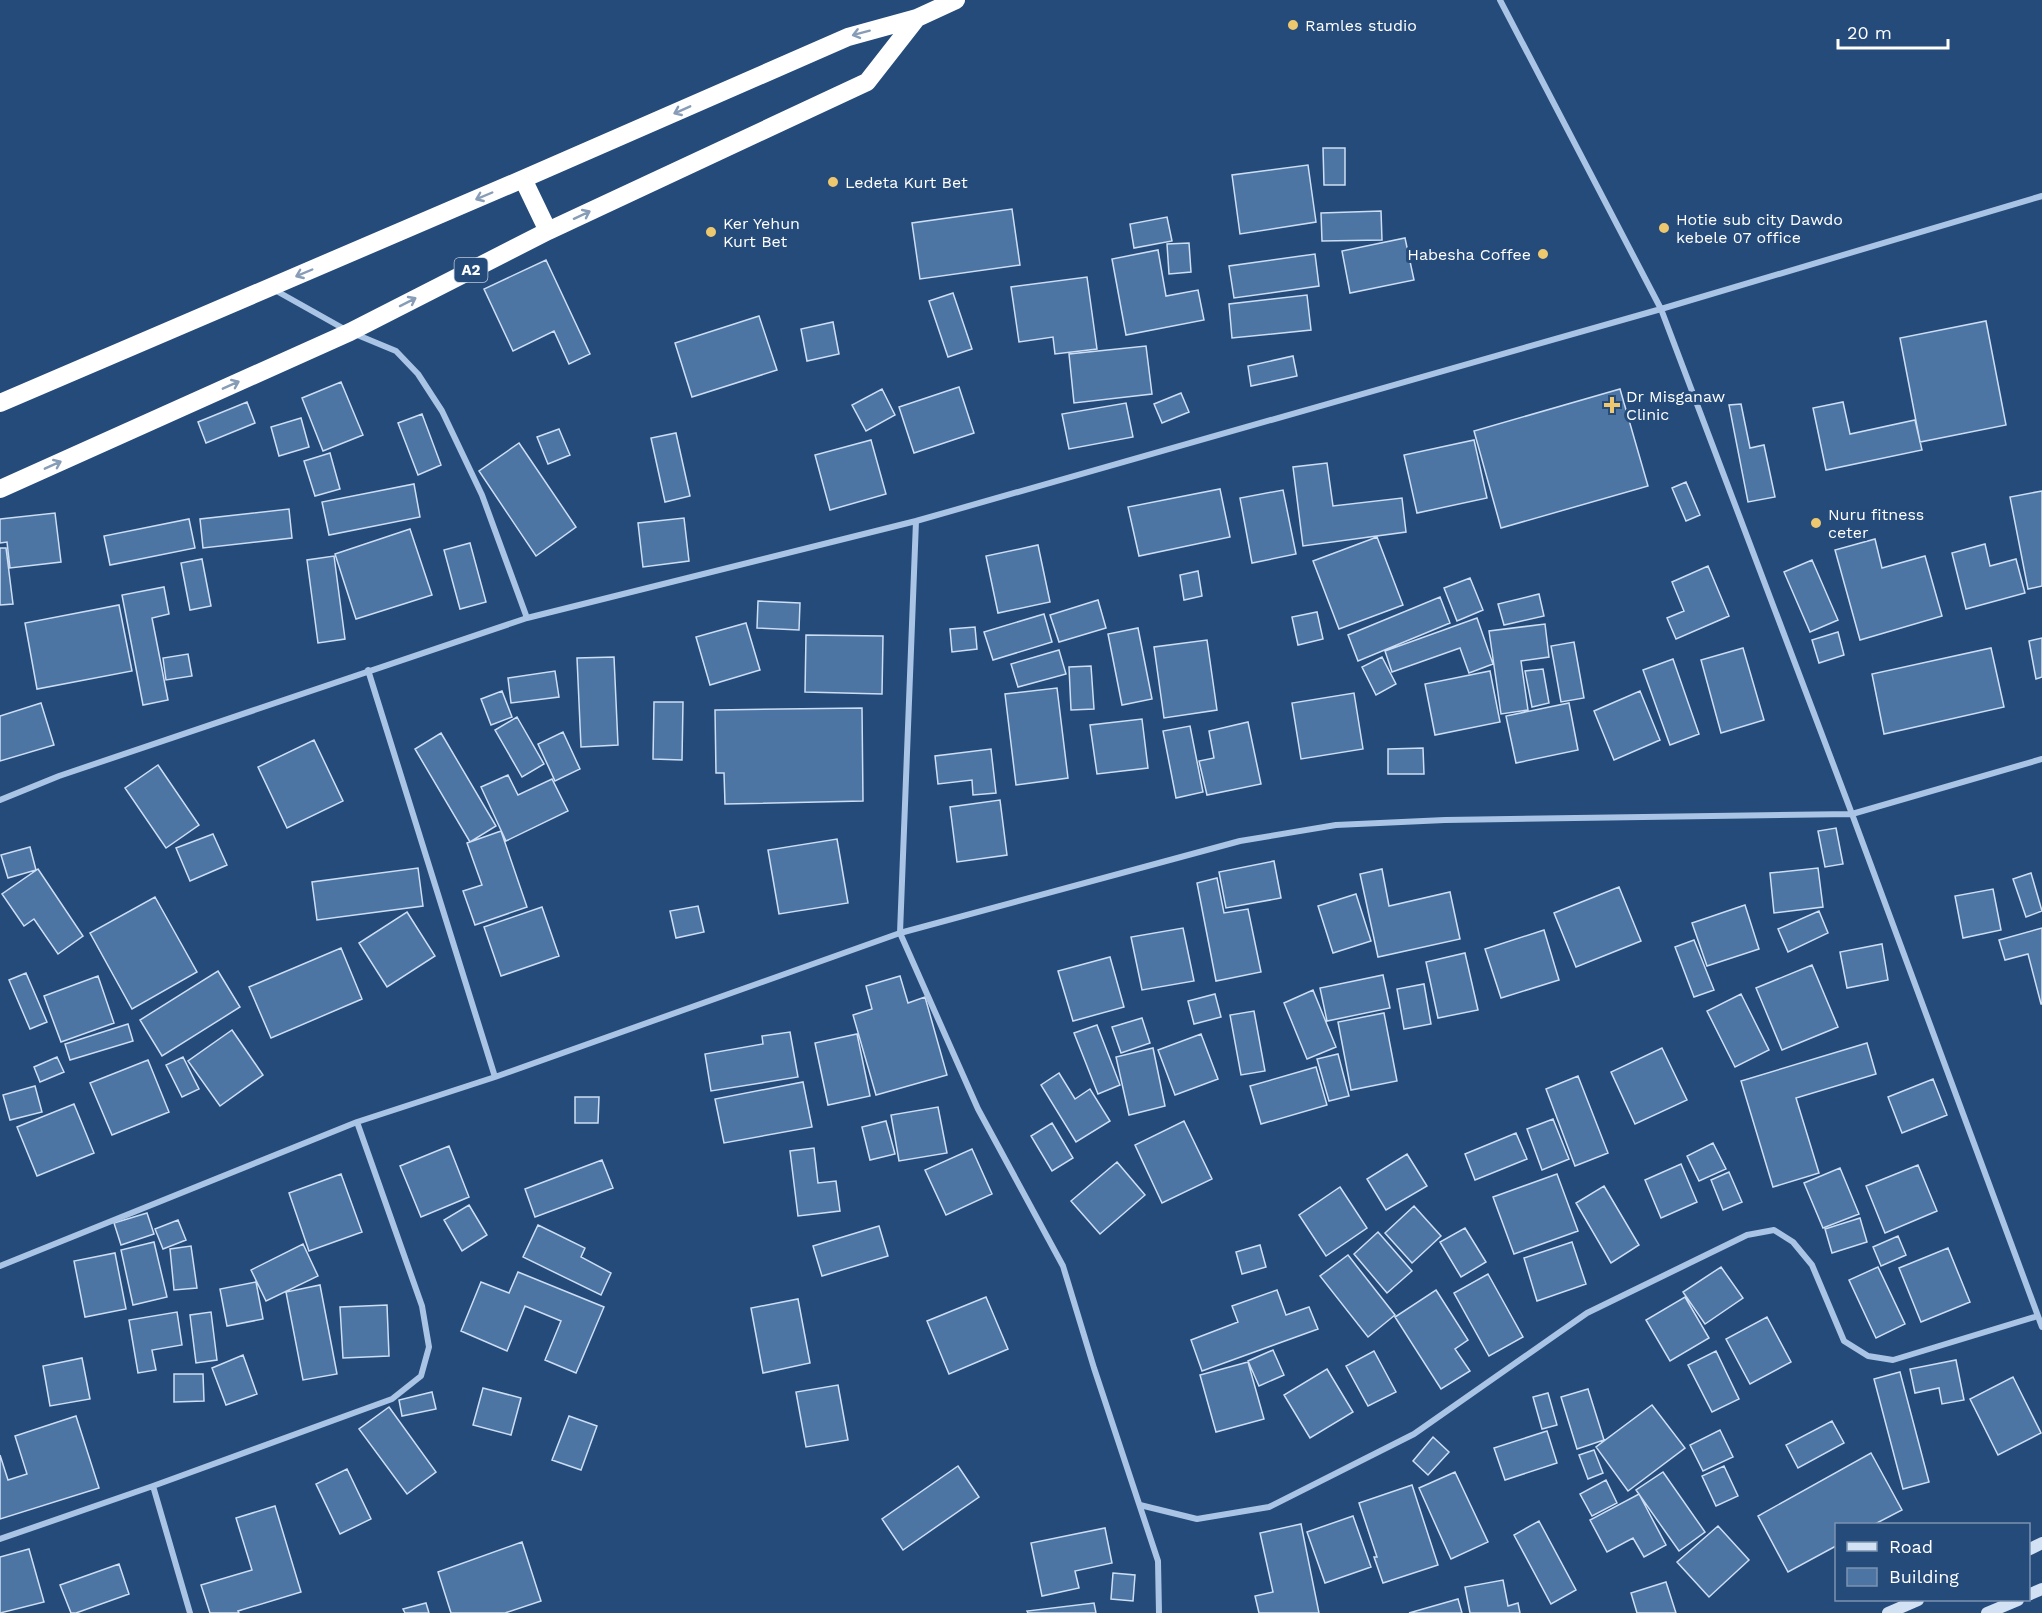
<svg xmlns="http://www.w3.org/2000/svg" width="2042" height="1613" font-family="'Work Sans',sans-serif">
	<rect width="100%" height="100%" fill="#254b7b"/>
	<path fill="#4d75a4" stroke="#ccdef4" stroke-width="1.5" d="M1323 148H1345V185H1324Z
		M1308 165 1316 222 1240 234 1232 175Z
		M1012 209 1020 265 920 279 912 223Z
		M1381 211 1382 240 1322 241 1321 213Z
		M1167 217 1172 241 1134 248 1130 224Z
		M1405 238 1414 280 1350 293 1342 251Z
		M1189 243 1191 272 1169 274 1167 244Z
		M1158 250 1166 296 1198 290 1204 320 1126 335 1112 259Z
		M1315 254 1319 286 1234 298 1229 266Z
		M546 260 590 354 569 364 554 331 513 351 484 289Z
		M1087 277 1097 349 1055 354 1053 337 1019 342 1011 287Z
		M953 293 972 349 948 357 929 301Z
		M1307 295 1311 330 1232 338 1229 304Z
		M759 316 777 370 692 397 675 343Z
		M1986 321 2006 425 1920 442 1900 338Z
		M833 322 839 354 807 361 801 329Z
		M1146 346 1152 394 1074 403 1069 354Z
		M1293 356 1297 376 1251 386 1248 366Z
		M341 382 363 435 323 451 302 398Z
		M959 387 974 433 914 453 899 407Z
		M882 389 895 415 866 431 852 405Z
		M1620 389 1648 486 1501 528 1474 431Z
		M1181 393 1189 412 1162 423 1154 404Z
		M247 402 255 423 206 443 198 422Z
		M1843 402 1850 434 1915 420 1922 450 1826 470 1813 408Z
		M1126 403 1133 437 1069 449 1062 414Z
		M1741 404 1750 448 1764 445 1775 497 1748 502 1729 405Z
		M422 414 441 465 418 475 398 423Z
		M301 418 309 447 279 456 271 427Z
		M559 429 570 455 548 464 537 437Z
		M676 433 690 496 665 502 651 438Z
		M871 440 886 494 830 510 815 455Z
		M1474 440 1487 498 1417 513 1404 455Z
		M519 443 576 527 536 556 479 471Z
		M330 453 340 489 315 496 304 461Z
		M1327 463 1333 506 1402 498 1406 532 1303 546 1293 467Z
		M1686 482 1700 515 1686 521 1672 488Z
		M414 484 420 517 329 535 322 502Z
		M1220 489 1230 537 1139 556 1128 507Z
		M1283 490 1296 554 1252 563 1240 498Z
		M2042 491V586L2028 589 2010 497Z
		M289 509 292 538 203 548 200 519Z
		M55 513 61 562 10 568 7 542 0 543V519Z
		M684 518 689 561 643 567 638 523Z
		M189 519 195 548 110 565 104 536Z
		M410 529 432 595 356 619 335 554Z
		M1377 537 1403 605 1339 629 1313 561Z
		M1875 539 1882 568 1925 556 1942 616 1860 640 1835 550Z
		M470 543 486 602 460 609 444 550Z
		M1985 544 1990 566 2016 559 2025 593 1966 609 1952 553Z
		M1038 545 1050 602 998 613 986 556Z
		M0 548H6L13 604 0 605Z
		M334 556 345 639 318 643 307 560Z
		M202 559 211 606 190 610 181 563Z
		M1812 560 1838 620 1810 632 1784 572Z
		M1708 566 1729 616 1676 639 1667 618 1684 611 1672 582Z
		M1198 571 1202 596 1184 600 1180 575Z
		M1470 578 1483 610 1457 621 1444 588Z
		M164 587 169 614 152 618 168 700 143 705 122 595Z
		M1539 594 1544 616 1504 625 1498 604Z
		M1440 597 1450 623 1358 661 1348 635Z
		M1098 600 1106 628 1059 642 1050 615Z
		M758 601 800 603 799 630 757 628Z
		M119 605 132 671 37 689 25 623Z
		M1317 612 1323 639 1298 645 1292 617Z
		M1044 614 1052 642 993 660 984 632Z
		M1477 618 1493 664 1469 673 1460 648 1392 672 1385 651Z
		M746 623 760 670 710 685 696 637Z
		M1545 624 1549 657 1521 661 1528 710 1501 714 1489 631Z
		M975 627 977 649 952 652 950 629Z
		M1138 628 1152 699 1122 705 1108 634Z
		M1838 632 1844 655 1819 663 1812 640Z
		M806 635 883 636 882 694 805 692Z
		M2042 638V677L2036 679 2029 641Z
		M1207 640 1217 710 1164 718 1154 647Z
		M1574 642 1584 698 1561 702 1551 646Z
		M1743 648 1764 720 1721 733 1701 660Z
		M1991 648 2004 707 1884 734 1872 674Z
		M1059 650 1066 674 1018 687 1011 664Z
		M188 654 192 676 166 680 163 658Z
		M614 657 618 745 581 747 577 658Z
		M1382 657 1396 684 1376 695 1362 667Z
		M1673 659 1699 734 1670 745 1643 670Z
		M1091 666 1094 709 1071 710 1069 667Z
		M1543 669 1549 703 1532 707 1525 671Z
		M555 671 559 697 511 703 508 678Z
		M1490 671 1500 722 1435 735 1425 684Z
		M1057 688 1068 778 1016 785 1005 694Z
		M502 691 512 717 491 725 481 699Z
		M1640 691 1660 740 1614 760 1594 711Z
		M1354 693 1363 749 1301 759 1292 703Z
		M654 702H683L682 760 653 759Z
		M41 703 54 745 0 761V716Z
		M1569 703 1578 750 1516 763 1506 716Z
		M862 708 863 801 725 804 724 773H716L715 710Z
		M517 717 544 764 522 777 495 730Z
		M1142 719 1148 768 1097 774 1090 725Z
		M1248 722 1261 784 1207 795 1199 761 1214 758 1209 731Z
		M1190 726 1203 792 1176 798 1163 731Z
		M563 732 580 769 555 781 538 744Z
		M441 733 496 826 470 842 415 749Z
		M314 740 343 801 287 828 258 767Z
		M1423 748 1424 774H1388V749Z
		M991 749 996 793 973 795 972 780 938 784 935 756Z
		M158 765 199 825 166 848 125 788Z
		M508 775 518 795 552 779 568 811 506 841 481 787Z
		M1000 800 1007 855 957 862 950 807Z
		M1836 828 1843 864 1825 867 1818 831Z
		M501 831 527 907 475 925 463 891 482 885 467 843Z
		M213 834 227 865 190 881 176 848Z
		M837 839 848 903 779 914 768 850Z
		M30 847 36 870 8 878 1 855Z
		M1274 861 1281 898 1226 908 1219 872Z
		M418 868 423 906 317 920 312 882Z
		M1818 868 1823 907 1774 913 1770 873Z
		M38 869 83 936 58 954 34 919 24 926 2 894Z
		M1382 869 1389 906 1450 892 1460 939 1378 957 1360 874Z
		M2031 873 2042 911 2026 917 2013 879Z
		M1217 878 1224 913 1248 909 1261 972 1216 981 1197 883Z
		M1619 887 1641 941 1576 967 1554 913Z
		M1993 889 2001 930 1963 938 1955 896Z
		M1356 894 1371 941 1333 953 1318 906Z
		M155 897 197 972 132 1009 90 933Z
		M1745 905 1759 949 1707 966 1692 923Z
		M698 906 704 932 676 938 670 911Z
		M542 907 559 956 501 976 484 927Z
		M1819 911 1828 933 1788 952 1778 929Z
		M407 912 435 956 387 987 359 943Z
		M1183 928 1194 981 1142 990 1131 937Z
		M2042 928V1004H2041L2028 954 2005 960 1999 940Z
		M1544 930 1559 980 1501 998 1485 949Z
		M1694 940 1714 990 1694 997 1675 947Z
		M1882 944 1888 980 1847 988 1840 952Z
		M341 948 362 999 271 1038 249 987Z
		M1465 953 1478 1010 1438 1018 1426 962Z
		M1110 957 1124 1007 1073 1021 1058 971Z
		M1812 965 1838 1027 1782 1050 1756 988Z
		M218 971 240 1007 162 1056 140 1020Z
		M26 973 47 1022 30 1029 9 980Z
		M1383 975 1390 1008 1327 1021 1320 988Z
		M98 976 114 1023 61 1042 44 996Z
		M900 976 908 1003 925 997 947 1075 876 1095 853 1015 872 1009 866 986Z
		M1424 984 1431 1024 1404 1029 1397 989Z
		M1313 990 1336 1047 1307 1059 1284 1003Z
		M1215 994 1221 1017 1194 1024 1188 1001Z
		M1741 994 1769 1050 1735 1067 1707 1011Z
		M1254 1011 1265 1071 1241 1075 1230 1015Z
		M1384 1013 1397 1081 1351 1090 1338 1022Z
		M1142 1018 1150 1043 1121 1053 1112 1027Z
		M128 1024 133 1041 70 1060 65 1044Z
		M1097 1025 1120 1085 1098 1094 1074 1033Z
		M232 1030 263 1075 220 1106 188 1061Z
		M790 1032 798 1077 711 1091 705 1054 763 1044 762 1036Z
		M857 1034 870 1096 828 1105 815 1043Z
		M1201 1034 1218 1079 1175 1095 1158 1050Z
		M1867 1043 1876 1074 1796 1098 1819 1173 1773 1187 1741 1081Z
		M1153 1048 1165 1106 1129 1115 1116 1057Z
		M1662 1048 1687 1100 1635 1124 1611 1072Z
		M1338 1054 1349 1096 1329 1101 1317 1059Z
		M57 1057 64 1072 40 1082 34 1067Z
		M183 1057 199 1089 182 1097 166 1065Z
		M148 1060 169 1112 112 1135 90 1083Z
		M1316 1067 1327 1105 1261 1124 1250 1086Z
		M1059 1073 1075 1099 1090 1089 1110 1121 1076 1142 1041 1085Z
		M1578 1076 1608 1153 1575 1166 1546 1089Z
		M1933 1079 1947 1115 1902 1133 1888 1097Z
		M803 1082 812 1127 724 1143 715 1099Z
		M35 1086 42 1112 10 1120 3 1095Z
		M575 1097H599L598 1123H575Z
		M74 1104 94 1153 37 1176 17 1127Z
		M938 1107 947 1153 899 1161 891 1115Z
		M1553 1119 1569 1159 1542 1170 1527 1129Z
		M886 1121 895 1154 870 1160 862 1127Z
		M1184 1121 1212 1179 1162 1203 1135 1145Z
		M1052 1123 1073 1158 1052 1171 1031 1136Z
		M1516 1133 1527 1159 1475 1180 1465 1154Z
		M1713 1143 1726 1169 1699 1181 1687 1156Z
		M449 1146 469 1197 421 1217 400 1166Z
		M814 1148 818 1183 836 1181 840 1211 798 1216 790 1151Z
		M972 1149 992 1194 946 1215 925 1170Z
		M1407 1154 1427 1186 1386 1210 1367 1179Z
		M602 1160 613 1188 535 1217 525 1189Z
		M1117 1162 1145 1195 1100 1234 1071 1201Z
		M1681 1164 1697 1202 1661 1218 1645 1180Z
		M1918 1165 1937 1211 1885 1233 1866 1186Z
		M1840 1168 1859 1214 1823 1228 1804 1183Z
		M1729 1172 1742 1202 1723 1210 1711 1180Z
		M341 1174 362 1232 309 1251 289 1193Z
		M1557 1174 1578 1231 1514 1254 1493 1197Z
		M1604 1186 1639 1245 1611 1263 1576 1203Z
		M1340 1187 1367 1228 1326 1256 1299 1215Z
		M469 1205 487 1235 462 1251 444 1220Z
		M1414 1206 1441 1236 1412 1263 1385 1233Z
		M147 1213 154 1234 121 1245 114 1223Z
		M1860 1218 1867 1242 1832 1253 1825 1229Z
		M178 1220 186 1240 163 1249 155 1229Z
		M538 1225 585 1248 581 1257 611 1273 601 1295 523 1257Z
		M879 1226 888 1256 822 1276 813 1246Z
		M1465 1228 1486 1262 1461 1277 1440 1242Z
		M1378 1232 1412 1271 1387 1293 1354 1254Z
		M1898 1236 1906 1255 1881 1266 1873 1247Z
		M154 1242 167 1297 133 1305 121 1250Z
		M1572 1242 1586 1284 1537 1301 1524 1258Z
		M303 1244 318 1276 266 1301 251 1270Z
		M1260 1245 1266 1267 1242 1274 1236 1252Z
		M191 1246 197 1288 174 1290 170 1249Z
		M1948 1248 1970 1302 1921 1322 1899 1268Z
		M115 1253 126 1309 85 1317 74 1261Z
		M1348 1255 1395 1315 1368 1337 1320 1276Z
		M1721 1267 1743 1298 1705 1324 1683 1292Z
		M1878 1267 1905 1324 1876 1338 1849 1280Z
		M518 1272 604 1307 576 1373 545 1360 561 1321 525 1306 507 1351 461 1331 481 1282 509 1293Z
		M1488 1274 1523 1337 1489 1356 1454 1293Z
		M256 1282 263 1319 227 1326 220 1289Z
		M320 1285 337 1374 303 1380 286 1292Z
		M1277 1290 1286 1315 1309 1307 1318 1329 1202 1371 1191 1340 1238 1322 1232 1306Z
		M1436 1290 1468 1340 1455 1349 1470 1371 1441 1389 1395 1317Z
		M986 1297 1008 1349 949 1374 927 1321Z
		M1685 1297 1709 1338 1670 1361 1646 1320Z
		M798 1299 810 1363 763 1373 751 1308Z
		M387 1305 389 1356 343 1358 340 1307Z
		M177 1312 182 1345 152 1350 156 1370 138 1373 129 1320Z
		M211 1312 217 1360 196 1363 190 1315Z
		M1767 1317 1791 1362 1750 1384 1726 1339Z
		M1273 1350 1284 1375 1259 1386 1248 1361Z
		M1374 1351 1396 1392 1368 1406 1346 1366Z
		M1716 1351 1739 1399 1712 1412 1688 1365Z
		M243 1355 257 1394 226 1405 212 1368Z
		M82 1358 90 1399 50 1406 43 1366Z
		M1956 1360 1964 1400 1942 1404 1939 1388 1915 1393 1910 1369Z
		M1248 1362 1264 1419 1216 1432 1200 1375Z
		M1327 1369 1353 1412 1310 1438 1284 1395Z
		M1900 1372 1929 1482 1903 1489 1874 1379Z
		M174 1374H203L204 1401 174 1402Z
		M2013 1377 2041 1433 1998 1455 1970 1399Z
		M838 1385 848 1440 806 1447 796 1392Z
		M483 1388 521 1398 511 1435 473 1425Z
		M1588 1389 1604 1440 1577 1449 1561 1397Z
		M432 1392 436 1409 402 1416 399 1400Z
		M1548 1393 1557 1425 1542 1429 1533 1397Z
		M1652 1405 1685 1448 1628 1491 1596 1447Z
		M389 1407 436 1472 407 1494 359 1429Z
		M76 1416 99 1488 0 1519V1455L8 1480 27 1474 15 1436Z
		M569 1416 597 1426 581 1470 552 1460Z
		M1832 1421 1844 1443 1798 1468 1786 1445Z
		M1720 1430 1733 1457 1703 1471 1690 1445Z
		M1547 1431 1557 1463 1505 1480 1494 1448Z
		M1433 1437 1449 1452 1428 1475 1413 1461Z
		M1594 1450 1603 1473 1588 1479 1579 1455Z
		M1871 1453 1902 1510 1875 1524H1836V1546L1788 1572 1758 1516Z
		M958 1466 979 1497 903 1550 882 1519Z
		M1724 1466 1738 1496 1716 1506 1702 1476Z
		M347 1469 371 1519 340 1534 316 1484Z
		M1455 1472 1488 1542 1451 1559 1419 1488Z
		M1663 1472 1705 1532 1679 1551 1636 1490Z
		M1606 1480 1617 1503 1592 1516 1580 1494Z
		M1412 1485 1438 1565 1383 1583 1374 1557H1377L1359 1503Z
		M1639 1494 1666 1545 1644 1557 1633 1538 1607 1552 1590 1520Z
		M275 1506 301 1592 238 1611 239 1613H210L201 1585 252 1570 236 1518Z
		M1353 1516 1371 1567 1325 1583 1307 1532Z
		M1539 1521 1576 1590 1551 1604 1514 1535Z
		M1301 1524 1319 1613H1259L1255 1596 1273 1592 1260 1533Z
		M1718 1526 1749 1560 1709 1597 1677 1562Z
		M1105 1528 1112 1563 1075 1571 1079 1588 1042 1596 1031 1543Z
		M522 1542 541 1601 505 1613H451L438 1572Z
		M29 1549 44 1602 0 1613V1557Z
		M119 1564 129 1594 76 1613H71L60 1585Z
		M1113 1573 1135 1575 1133 1601 1111 1599Z
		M1503 1580 1508 1606 1518 1603 1520 1613H1470L1465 1587Z
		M1666 1582 1676 1613H1637L1631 1593Z
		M1458 1599 1462 1613H1409Z
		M426 1603 429 1613H405L403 1609Z
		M1094 1603 1096 1613H1028L1027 1611Z"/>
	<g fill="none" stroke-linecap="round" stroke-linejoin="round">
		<path stroke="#a9c4e4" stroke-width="6" d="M1500 0 1661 309 1852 814 2042 1327
			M273 289 346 330
			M355 334 396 351 418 374 442 411 482 495 527 618
			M916 521 900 933 978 1109 1063 1266 1094 1368 1158 1561 1159 1613
			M368 670 495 1077
			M0 800 59 776 527 618 916 521 1661 309 2042 196
			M0 1266 357 1122 495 1077 900 933 1240 841 1336 825 1445 820 1852 814 2042 759
			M1140 1505 1197 1519 1269 1507 1414 1434 1587 1313 1747 1235 1774 1230 1793 1242 1812 1265 1844 1341 1868 1356 1893 1360 2038 1316
			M0 1539 153 1486
			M190 1613 153 1486 392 1399 421 1376 429 1347 422 1306 357 1122"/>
		<path stroke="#d2e1f4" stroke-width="12" d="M2028 1550 2042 1543
			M2028 1595 2042 1589
			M1888 1613 1918 1600
			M1987 1613 2018 1600"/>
		<path stroke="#fff" stroke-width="18" d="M523 179 548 231
			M0 403 523 179 848 37 917 18 956 0
			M0 489 350 332 548 231 867 82 917 18"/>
	</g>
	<defs><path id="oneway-shaft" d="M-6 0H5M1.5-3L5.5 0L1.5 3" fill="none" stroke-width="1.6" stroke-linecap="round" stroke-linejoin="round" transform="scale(1.5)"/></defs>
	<g stroke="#879cb6">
		<use href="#oneway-shaft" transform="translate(861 33) rotate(165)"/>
		<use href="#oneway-shaft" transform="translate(682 110) rotate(156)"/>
		<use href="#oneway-shaft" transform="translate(484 196) rotate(157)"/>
		<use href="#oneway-shaft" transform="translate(582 215) rotate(-25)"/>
		<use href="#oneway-shaft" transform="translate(304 273) rotate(157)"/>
		<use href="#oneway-shaft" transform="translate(408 302) rotate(-27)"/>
		<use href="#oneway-shaft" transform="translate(231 385) rotate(-24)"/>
		<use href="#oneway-shaft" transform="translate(53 465) rotate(-24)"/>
	</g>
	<g fill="#eec86e" stroke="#254b7b" stroke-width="2">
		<circle cx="1293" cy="25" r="6"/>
		<circle cx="833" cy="182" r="6"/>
		<circle cx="1664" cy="228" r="6"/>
		<circle cx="711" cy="232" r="6"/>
		<circle cx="1543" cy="254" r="6"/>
		<path d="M1609 396h6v6h6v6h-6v6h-6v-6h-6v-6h6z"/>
		<circle cx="1816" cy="523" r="6"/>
	</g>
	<g text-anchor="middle" stroke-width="6" stroke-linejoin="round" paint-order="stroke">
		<rect fill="#254b7b" stroke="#bec9d7" stroke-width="1.5" x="454.5" y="258" width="33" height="24" rx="4.5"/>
		<g font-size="15" font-weight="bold" fill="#fff">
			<text x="471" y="275">A2</text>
		</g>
		<g font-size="16" fill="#fff" stroke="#254b7b" text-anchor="start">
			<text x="1305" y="31">Ramles studio</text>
			<text x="845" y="188">Ledeta Kurt Bet</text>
			<text x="1676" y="225">Hotie sub city Dawdo<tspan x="1676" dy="18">kebele 07 office</tspan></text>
			<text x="723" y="229">Ker Yehun<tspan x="723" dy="18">Kurt Bet</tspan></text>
			<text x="1531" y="260" text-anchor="end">Habesha Coffee</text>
			<text x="1626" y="402">Dr Misganaw<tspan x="1626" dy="18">Clinic</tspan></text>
			<text x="1828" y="520">Nuru fitness<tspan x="1828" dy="18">ceter</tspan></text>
		</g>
	</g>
	<rect x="1835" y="1523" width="195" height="78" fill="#254b7b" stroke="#7c93b0" stroke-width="1.5"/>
	<rect x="1847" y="1542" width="30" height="9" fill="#d2e1f4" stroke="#7c93b0" stroke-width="1.5"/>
	<text x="1889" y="1553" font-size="18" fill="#ffffff">Road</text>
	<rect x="1847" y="1568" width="30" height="18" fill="#4d75a4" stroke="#7c93b0" stroke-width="1.5"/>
	<text x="1889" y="1583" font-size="18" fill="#ffffff">Building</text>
	<path d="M1838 39v9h110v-9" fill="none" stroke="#ffffff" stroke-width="3"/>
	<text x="1847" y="39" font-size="18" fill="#ffffff" stroke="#254b7b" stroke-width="4.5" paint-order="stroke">20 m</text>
</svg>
